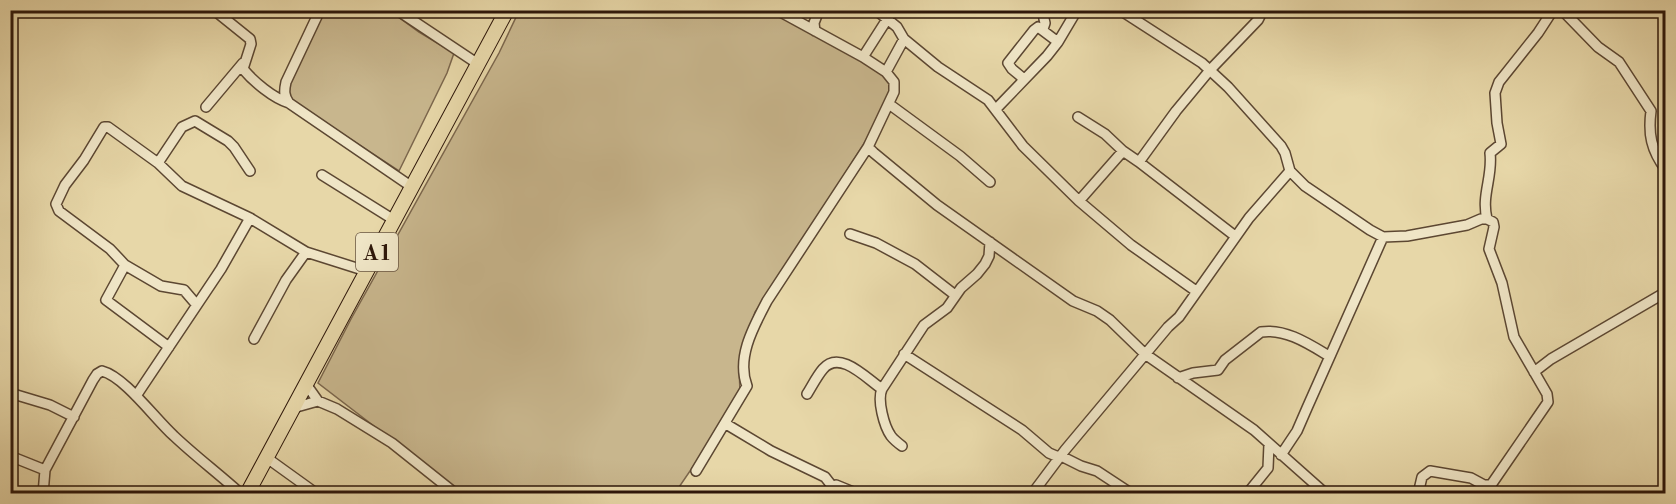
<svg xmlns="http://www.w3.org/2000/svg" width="1676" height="504" font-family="'Old Standard TT',serif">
	<rect width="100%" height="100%" fill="#e7d7a8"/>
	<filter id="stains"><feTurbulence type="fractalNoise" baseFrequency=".00333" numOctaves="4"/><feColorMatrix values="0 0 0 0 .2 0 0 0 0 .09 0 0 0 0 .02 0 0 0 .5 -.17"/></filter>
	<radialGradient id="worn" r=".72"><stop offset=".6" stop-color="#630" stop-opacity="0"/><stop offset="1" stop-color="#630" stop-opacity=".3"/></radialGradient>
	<path fill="#c8b68d" stroke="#7b664c" stroke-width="1.5" d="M322 11H390L419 32 454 53 447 73 399 171 289 99 287 89Z
		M519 11H773L859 57 886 76 890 86 888 100 870 134 781 275 755 312 739 365 740 393 718 430 675 493H461L318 383 351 319 499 53Z"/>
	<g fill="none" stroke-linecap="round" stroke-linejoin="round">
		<defs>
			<path id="minor" d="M214 10 250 39 251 44 243 69C254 82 273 98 289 103L412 187
				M397 10 478 64
				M777 10 863 57 886 72 894 82V92L868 147 874 153 937 205 1073 301 1097 311 1110 320 1145 354 1254 430 1326 494
				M876 10 897 27 904 39 938 67 988 100 1023 146 1079 201 1131 245 1196 291
				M1042 10 1045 23 1043 29
				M1120 10 1202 63 1228 87 1281 146 1285 153 1290 171 1305 186 1370 230 1383 237 1407 236 1467 225 1481 219H1487
				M1562 10 1598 47 1619 62 1651 111C1648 134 1651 150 1666 170
				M815 31 814 23 819 10
				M863 57 893 10
				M886 72 904 39
				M1024 79 1012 69 1008 63 1034 30 1038 27 1058 42
				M289 103C284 96 284 91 286 82L320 10
				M889 104 960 156 990 182
				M206 107 243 63
				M996 109 1047 56 1058 42 1077 10
				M1078 117 1105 134 1123 151
				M1139 162 1235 236
				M158 163 182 127 195 121 228 141 234 147 250 171
				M322 175 394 220
				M1079 201 1123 151 1139 162 1176 111 1210 70 1258 20 1260 16 1258 10
				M850 234 876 243 915 264 955 295
				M125 265 161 286 184 290 196 304
				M254 339 286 280 306 252
				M169 347 106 300 125 265 110 249 59 211 56 204 65 185 84 160 104 127H108L158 163 182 186 250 218 306 252 366 271
				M904 354 1022 430 1049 453 1056 456H1061L1081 466 1097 471 1132 494
				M1534 372 1551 359 1666 292
				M1178 378 1193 373 1218 370 1225 360 1261 332C1285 328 1309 344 1329 356
				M306 384 318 401 337 409 392 443 456 494
				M10 393 50 405 74 417
				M807 394C812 386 817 376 823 369 840 349 867 379 882 389
				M136 396 221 269 250 218
				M293 408 318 401
				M726 424 771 451 825 477 832 486
				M902 446C898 443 894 440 891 436 884 426 877 400 882 389L924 325 947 308 961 288 977 274 985 264 989 256 990 242
				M1281 455 1297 431 1307 408 1383 237
				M10 456 45 470
				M267 458 317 494
				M696 471 747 386C736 357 754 326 767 301L868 147
				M43 494 45 470 93 380 97 374 102 371C125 377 155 419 174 436 195 456 219 474 241 494
				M827 494 832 486 836 485 858 494
				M1032 494 1065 450 1168 327 1179 317 1249 218 1290 171
				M1247 494 1268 468 1269 444
				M1418 494 1422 477 1430 471 1471 478 1484 485H1491L1548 402 1547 394 1514 337 1502 283 1489 249 1494 227 1493 222 1487 219C1481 195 1493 177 1490 153L1501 144 1497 123 1495 93 1499 82 1538 33 1553 10"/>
			<path id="highway" d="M247 494 507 10"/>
		</defs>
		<use href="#minor" stroke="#5c4732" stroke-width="12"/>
		<use href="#highway" stroke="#2e170a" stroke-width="16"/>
		<use href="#minor" stroke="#efe5c6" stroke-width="9"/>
		<use href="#highway" stroke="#e7d7a8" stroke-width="14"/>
	</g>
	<g text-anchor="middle" stroke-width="5" stroke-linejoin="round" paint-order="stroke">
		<rect fill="#efe5c6" stroke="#685542" stroke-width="1.5" x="356" y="233" width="42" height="38" rx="4.5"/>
		<g font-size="22" font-weight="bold" fill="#2e170a">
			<text x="377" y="260">A1</text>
		</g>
	</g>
	<rect width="1676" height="504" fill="none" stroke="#e7d7a8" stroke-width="36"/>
	<rect x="12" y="12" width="1652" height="480" fill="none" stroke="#2e170a" stroke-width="3"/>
	<rect x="18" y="18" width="1640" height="468" fill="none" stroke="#2e170a" stroke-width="1.5"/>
	<rect width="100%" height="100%" filter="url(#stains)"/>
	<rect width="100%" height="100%" fill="url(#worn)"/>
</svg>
